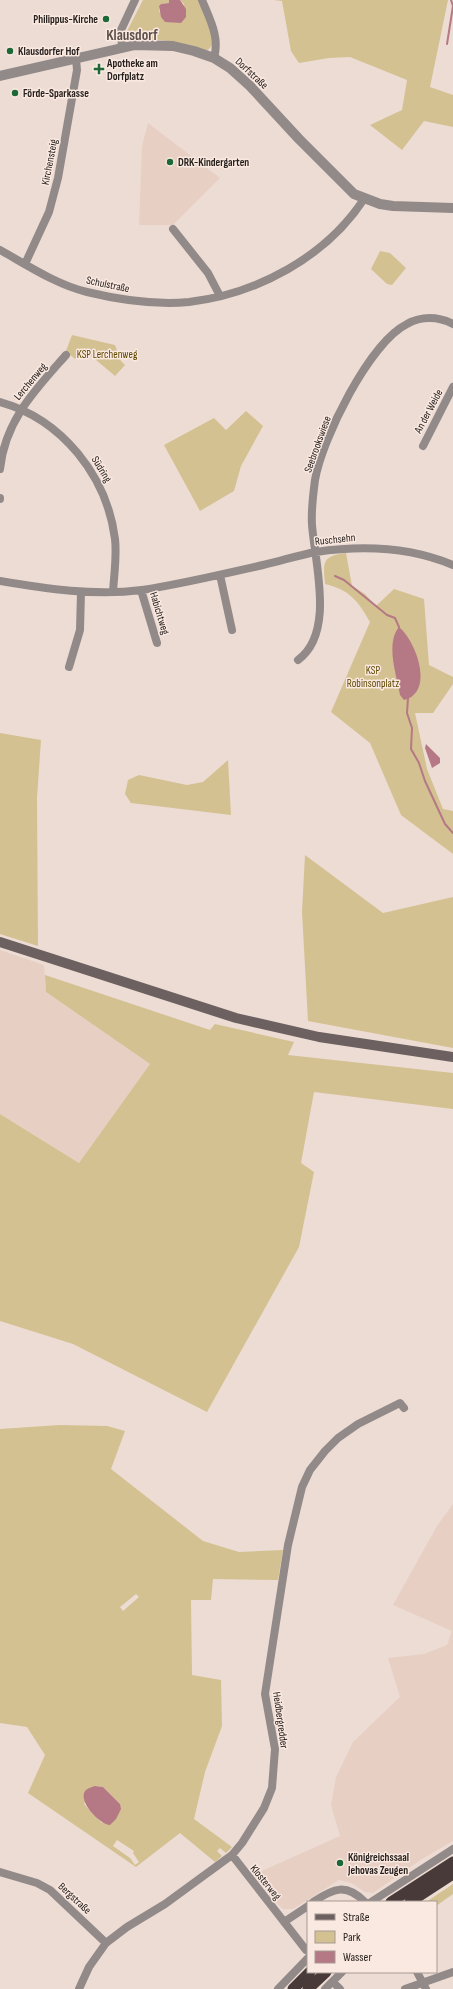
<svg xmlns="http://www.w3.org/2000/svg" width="453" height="1989" font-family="'Sofia Sans Condensed',sans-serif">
	<rect width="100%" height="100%" fill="#eddcd4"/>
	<path fill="#e7cfc4" d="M148 123 220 178 173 225H139L142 146Z
		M0 950 44 965 46 992 150 1064 79 1163 0 1114Z
		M453 1504V1841L422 1859 373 1893 365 1892 351 1883 339 1880 293 1909H283L273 1900 253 1875 340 1836 331 1805 336 1777 353 1742 400 1697 388 1658 424 1654 447 1645 452 1631 393 1605 437 1526Z"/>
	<path fill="#d4c191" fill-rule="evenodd" d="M143 0H169V3L161 4 159 6V11L165 21 181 23 184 4 180 0H199L213 36 214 43 208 50C199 51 172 41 160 40 150 39 138 42 128 38L126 33Z
		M274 0H448L430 87 453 95V127L424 121 402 150 370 125 402 110 407 80 350 57 329 58 299 63 291 51 282 1Z
		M380 251 390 253 406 268 392 285 387 284 371 269Z
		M72 335 115 345 121 361 125 365 115 376 83 349 75 359 66 351Z
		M246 411 263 426 241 466 234 491 200 511 164 445 214 418 226 430Z
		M346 553 352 586 365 594 376 606 394 589 424 599 429 665 453 677V684L433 713H415L427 769 443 809 453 811V854L401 815 370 743 331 712 370 622C358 601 350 590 325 584 323 562 322 556 346 553Z
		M0 733 41 740 37 798 38 946 0 934Z
		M228 760 231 815 131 803 125 794 128 780 139 775 187 785 203 782Z
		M305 855 383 913 453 897V1048L308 1021 302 912Z
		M45 975 210 1030 215 1024 294 1042 288 1055 453 1073V1109L314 1092 301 1163 314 1172 299 1247 207 1412 73 1344 0 1321V1114L79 1163 150 1064 46 992Z
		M60 1425 107 1426 125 1431 111 1469 203 1541 239 1552 283 1550 278 1580 213 1579 211 1600H191L192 1675 221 1680 222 1726 205 1772 194 1819 232 1847 226 1853 220 1848 217 1851 222 1856 215 1862 180 1833 136 1867 28 1793 45 1755 27 1727 0 1723V1429ZM136 1594 139 1597 123 1611 120 1607ZM95 1786 103 1787 120 1804 102 1823 84 1804ZM117 1840 134 1851 133 1853 139 1862 135 1865 130 1858 113 1846Z
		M453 1884V1894L436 1906V1902H426Z"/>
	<path fill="#b57885" d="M169 0H180L186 9V17L181 23 165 22 161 17 159 6 161 4 169 3Z
		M399 627C416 641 435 692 404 700L400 695C397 676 385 644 399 627Z
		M426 744 440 758V763L432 768 425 748Z
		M95 1786 103 1787 120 1804 121 1809 116 1819 110 1825C100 1825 76 1800 86 1790 88 1788 92 1787 95 1786Z"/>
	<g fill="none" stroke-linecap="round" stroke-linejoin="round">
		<path stroke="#b57885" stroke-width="2" d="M447 44 453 6 451 0
			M335 576 344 580 387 615 395 618 399 627
			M408 698 407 713 412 728 411 749 419 763 425 781 445 824 453 833"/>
		<path stroke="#928a89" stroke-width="8" d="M202 0C210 20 220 37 214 58
			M122 48 121 30 135 0
			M173 229 208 273 220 296
			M0 250C27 265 57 285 87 292 120 300 156 305 189 302 257 294 326 257 364 199
			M25 264 49 212 58 178 77 70 76 59
			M0 402C62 419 107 476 115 539 117 556 114 575 113 592
			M423 446 453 387
			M0 469C5 420 36 389 66 355
			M0 498V499
			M220 575 232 630
			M0 581C46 589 95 596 142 590 182 584 223 574 263 565 281 561 299 555 316 552 363 545 410 547 453 565
			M141 590 157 643
			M298 660C335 633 315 564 312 525 311 511 313 495 315 480 322 439 369 343 407 324 421 316 438 316 453 324
			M69 667 80 630 81 592
			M232 1855 306 1950
			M0 1872 37 1883 50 1890 106 1943
			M313 1902C334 1888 346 1883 365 1902
			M371 1902 453 1849
			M284 1922 308 1906
			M417 1972 426 1989
			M336 1985 340 1989
			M79 1989 89 1967 106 1943 127 1927 165 1904 232 1855 242 1843 264 1808 272 1788 275 1749 265 1694 288 1545 302 1487 310 1470 325 1451 338 1438 358 1424 400 1403 404 1408
			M278 1989 308 1958
			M325 1989 342 1972
			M405 1989 453 1972"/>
		<path stroke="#928a89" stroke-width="10" d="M0 76 135 45 173 46 194 51 214 58 230 68 250 86 299 139 354 194 380 204 393 206 453 208"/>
		<path stroke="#6c6160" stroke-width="10" d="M0 942 236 1018 319 1037 453 1057"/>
		<path stroke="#473a38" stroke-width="11" d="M391 1902 453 1862
			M410 1902 453 1874
			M293 1989 310 1972
			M308 1989 326 1972"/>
	</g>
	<g fill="#1c6837" stroke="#fae9e1" stroke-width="1.5">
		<circle cx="106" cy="19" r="4"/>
		<circle cx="10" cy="51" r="4"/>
		<path d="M97 63h4v4h4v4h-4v4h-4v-4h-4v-4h4z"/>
		<circle cx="15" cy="93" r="4"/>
		<circle cx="170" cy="162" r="4"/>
		<circle cx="340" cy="1863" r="4"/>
	</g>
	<g text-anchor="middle" stroke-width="3" stroke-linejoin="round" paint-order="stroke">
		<g font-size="11" font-weight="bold" fill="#27211e" stroke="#fae9e1" text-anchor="start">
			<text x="98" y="23" text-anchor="end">Philippus-Kirche</text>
			<text x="18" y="55">Klausdorfer Hof</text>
			<text x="107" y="67">Apotheke am<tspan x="107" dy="13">Dorfplatz</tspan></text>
			<text x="23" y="97">Förde-Sparkasse</text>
			<text x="178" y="166">DRK-Kindergarten</text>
			<text x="348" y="1861">Königreichssaal<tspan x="348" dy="13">Jehovas Zeugen</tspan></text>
		</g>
		<g font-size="11" fill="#27211e" stroke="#fae9e1">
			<text transform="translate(252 73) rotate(43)" y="4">Dorfstraße</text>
			<text transform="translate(49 162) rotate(-79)" y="4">Kirchensteig</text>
			<text transform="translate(108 284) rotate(12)" y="4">Schulstraße</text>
			<text transform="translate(30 381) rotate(-50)" y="4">Lerchenweg</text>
			<text transform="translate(428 411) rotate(-62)" y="4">An der Weide</text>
			<text transform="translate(317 444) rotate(-70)" y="4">Seebrookswiese</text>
			<text transform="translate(102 469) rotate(59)" y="4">Südring</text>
			<text transform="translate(335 539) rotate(-6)" y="4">Ruschsehn</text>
			<text transform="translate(160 613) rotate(73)" y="4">Habichtweg</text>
			<text transform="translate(281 1720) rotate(82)" y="4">Heidbergredder</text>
			<text transform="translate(266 1882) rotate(51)" y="4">Klosterweg</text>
			<text transform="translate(75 1898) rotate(43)" y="4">Bergstraße</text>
		</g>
		<g font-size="11" fill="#5e4800" stroke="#fae9e1">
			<text x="107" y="358">KSP Lerchenweg</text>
			<text x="373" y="674">KSP<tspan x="373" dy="13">Robinsonplatz</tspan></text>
		</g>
		<g font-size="15" font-weight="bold" fill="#5d5049" stroke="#fae9e1">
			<text x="132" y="40">Klausdorf</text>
		</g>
	</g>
	<rect x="307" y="1901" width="130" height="72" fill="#fae9e1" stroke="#a69993"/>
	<rect x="315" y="1914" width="20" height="6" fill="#6c6160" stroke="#a69993"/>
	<text x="343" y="1921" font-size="12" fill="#27211e">Straße</text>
	<rect x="315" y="1931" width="20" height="12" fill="#d4c191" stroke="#a69993"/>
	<text x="343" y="1941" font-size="12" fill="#27211e">Park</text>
	<rect x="315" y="1951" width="20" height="12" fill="#b57885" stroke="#a69993"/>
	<text x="343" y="1961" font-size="12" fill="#27211e">Wasser</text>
</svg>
